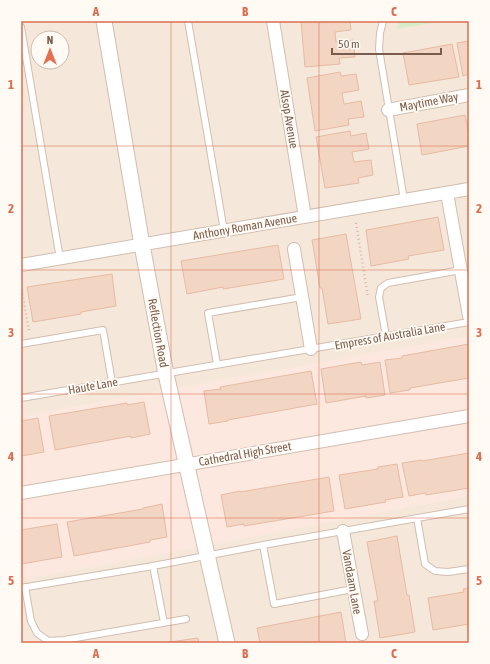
<svg xmlns="http://www.w3.org/2000/svg" width="490" height="664" font-family="'Asap Condensed',sans-serif">
	<rect width="100%" height="100%" fill="#fdf6ec"/>
	<path fill="#f5e8da" fill-rule="evenodd" d="M21 21H469V643H21ZM38 38H62V62H38Z"/>
	<path fill="#fde8e0" d="M469 336V496L21 580V416Z"/>
	<path fill="#d8ecc9" d="M399 21H443L397 29Z"/>
	<path fill="#f3d5c3" stroke="#e6bba3" d="M301 21H350L351 30 335 32 336 42 353 40 355 57 339 58 340 64 305 67Z
		M469 41V74L463 76 457 43Z
		M452 44 459 77 409 85 403 53Z
		M340 72 341 76 356 74 359 90 342 93 344 104 361 101 364 117 348 119 349 125 315 131 307 78Z
		M465 115 469 136V146L422 155 417 124Z
		M350 131 351 136 366 133 369 149 352 152 354 162 371 160 373 175 358 178 359 183 325 188 316 137Z
		M438 217 444 250 408 256 409 259 371 266 366 230Z
		M346 234 361 319 328 324 322 288H320L312 240Z
		M278 245 284 279 223 289V287L187 294 181 261Z
		M112 274 116 306 81 312V314L33 322 27 287Z
		M469 344V378L410 388V390L390 393 385 360 402 358V356Z
		M361 362 362 365 380 362 385 395 366 398V396L326 403 321 369Z
		M311 371 317 404 228 420V421L209 424 204 391 221 389 220 387Z
		M144 402 150 434 131 438V436L55 450 49 416 127 403V405Z
		M38 418 44 452 21 456V421Z
		M469 453V488L426 495 425 493 409 496 402 463 422 460V461Z
		M397 464 403 497 385 500 386 502 345 509 339 475 378 469V467Z
		M329 477 334 511 244 526V524L227 527 221 495 240 491V492Z
		M162 504 167 537 150 540V542L74 556 67 522 143 509V508Z
		M57 524 62 557 21 564V530Z
		M397 536 407 595H409L415 632 380 638 374 601H378L367 542Z
		M469 588V624L433 630 428 598 464 592 463 589Z
		M341 612 346 643H260L257 628Z
		M198 638 199 643H163Z"/>
	<g fill="none" stroke-linecap="round" stroke-linejoin="round">
		<defs>
			<path id="service" d="M188 21 224 231
				M383 21 380 33 379 49 404 200
				M21 27 60 259
				M386 336 379 297 381 288 388 283 461 270
				M21 344 103 330 112 382
				M217 364 208 313 302 297
				M21 398 469 322
				M417 518 425 564 435 571 448 572 469 569
				M263 545 274 604 353 589
				M153 566 164 623
				M25 587 31 621 37 633 48 641 64 640 186 619
				M21 588 153 566 263 545 469 509"/>
			<path id="minor" d="M273 21 305 217
				M388 110 469 95
				M447 193 469 316
				M294 249 311 349
				M21 265 469 189
				M21 493 469 416
				M343 531 362 634"/>
			<path id="tertiary" d="M104 21 142 245 166 374 227 643"/>
		</defs>
		<use href="#service" stroke="#d1beb0" stroke-width="8"/>
		<use href="#minor" stroke="#d1beb0" stroke-width="14"/>
		<use href="#tertiary" stroke="#d1beb0" stroke-width="17"/>
		<path stroke="#d9b8a5" stroke-width="2.5" stroke-dasharray="1 3" stroke-linecap="butt" d="M356 223 368 297
			M21 286 29 331"/>
		<use href="#service" stroke="#fff" stroke-width="6"/>
		<use href="#minor" stroke="#fff" stroke-width="12"/>
		<use href="#tertiary" stroke="#fff" stroke-width="15"/>
	</g>
	<path fill="none" stroke="#dc6d51" stroke-width="1" stroke-opacity="0.55" d="M171 21V643M319 21V643M21 146H469M21 270H469M21 394H469M21 518H469"/>
	<g text-anchor="middle" stroke-width="3.5" stroke-linejoin="round" paint-order="stroke">
		<g font-size="12" fill="#7a5c4d" stroke="#fffaf3">
			<text transform="translate(429 102) rotate(-11)" y="4">Maytime Way</text>
			<text transform="translate(289 119) rotate(80)" y="4">Alsop Avenue</text>
			<text transform="translate(245 227) rotate(-10)" y="4">Anthony Roman Avenue</text>
			<text transform="translate(158 333) rotate(80)" y="4">Reflection Road</text>
			<text transform="translate(390 336) rotate(-10)" y="4">Empress of Australia Lane</text>
			<text transform="translate(93 386) rotate(-10)" y="4">Haute Lane</text>
			<text transform="translate(245 454) rotate(-10)" y="4">Cathedral High Street</text>
			<text transform="translate(352 582) rotate(80)" y="4">Vandaam Lane</text>
		</g>
	</g>
	<rect width="490" height="664" fill="none" stroke="#fffaf3" stroke-width="44"/>
	<g transform="translate(50 50)"><circle r="19" fill="#fffaf3" stroke="#cabbb1"/>
	<path d="M0-3L7 15L0 10L-7 15Z" fill="#e76f51"/>
	<text y="-6" font-size="11" font-weight="bold" text-anchor="middle" fill="#7a5c4d">N</text>
	</g>
	<path d="M332 48v6h109v-6" fill="none" stroke="#7a5c4d" stroke-width="2"/>
	<text x="338" y="48" font-size="12" fill="#7a5c4d" stroke="#fffaf3" stroke-width="3" paint-order="stroke">50 m</text>
	<rect x="22" y="22" width="446" height="620" fill="none" stroke="#dc6d51" stroke-width="1.5"/>
	<g font-size="13" text-anchor="middle" font-weight="bold" fill="#dc6d51">
		<text x="96" y="16">A</text>
		<text x="245" y="16">B</text>
		<text x="394" y="16">C</text>
		<text x="11" y="89">1</text>
		<text x="479" y="89">1</text>
		<text x="11" y="213">2</text>
		<text x="479" y="213">2</text>
		<text x="11" y="337">3</text>
		<text x="479" y="337">3</text>
		<text x="11" y="461">4</text>
		<text x="479" y="461">4</text>
		<text x="11" y="585">5</text>
		<text x="479" y="585">5</text>
		<text x="96" y="658">A</text>
		<text x="245" y="658">B</text>
		<text x="394" y="658">C</text>
	</g>
</svg>
